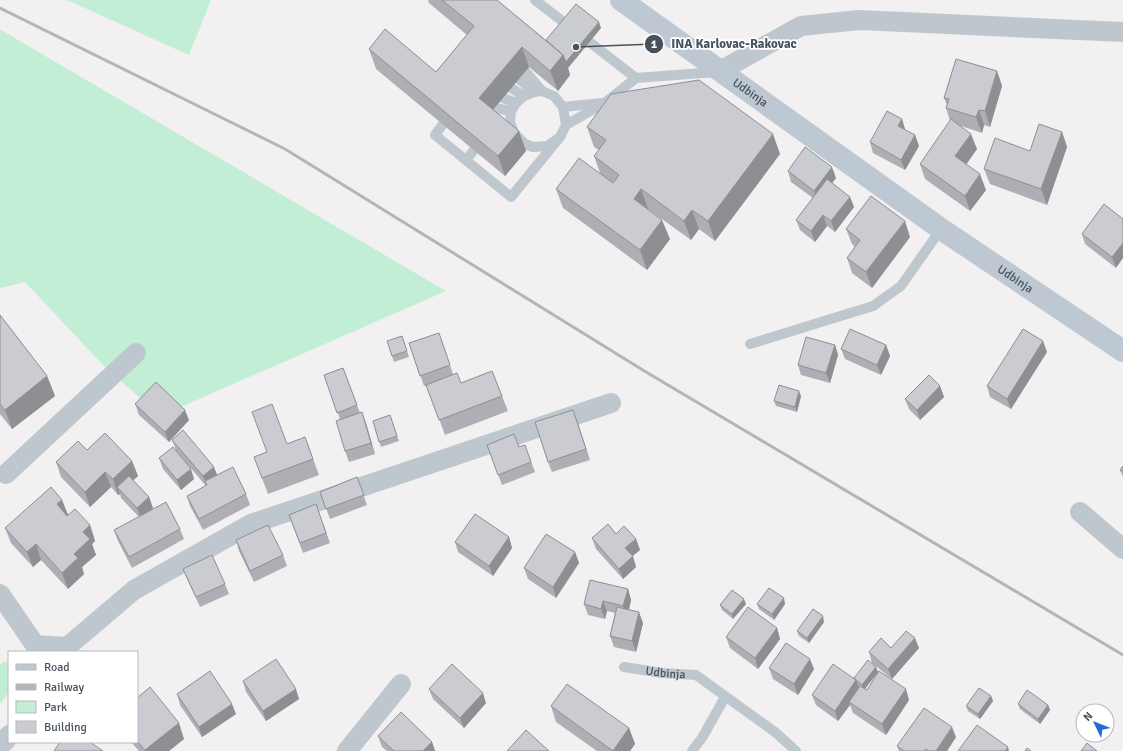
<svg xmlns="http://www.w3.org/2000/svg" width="1123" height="751" font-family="Signika,sans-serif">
	<rect width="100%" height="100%" fill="#f2f0f0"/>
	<path fill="#c1eed4" d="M67 0H211L189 55Z
		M0 30H1L446 291 160 416 102 364 25 282 0 288Z
		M6 661 9 667V691L4 699 0 704V664Z"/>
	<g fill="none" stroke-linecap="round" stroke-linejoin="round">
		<g stroke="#bec7ce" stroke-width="10">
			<path d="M535 0 636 78 716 72"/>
			<path d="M525 71 542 91"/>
			<path d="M519 79 534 92"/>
			<path d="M511 88 524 96"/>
			<path d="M503 98 516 103"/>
			<path d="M563 107 602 103"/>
			<path d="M495 108 511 111"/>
			<path d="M443 124 435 135 511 197 560 137 566 125 563 107 554 96 542 91 534 92 524 96 516 103 511 111 510 122 514 133 525 144 533 147 547 146 560 137"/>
			<path d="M566 125 606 102 636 78"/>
			<path d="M466 160 474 150"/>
			<path d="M750 344 873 306 901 286 941 229"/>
			<path id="s1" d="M624 667 662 673 696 675 775 732 796 751"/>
			<path d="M692 751 702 738 725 697"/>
		</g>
		<path stroke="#bec7ce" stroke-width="20" d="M720 71 801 26 859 20 1123 32
			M6 474 136 353
			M1080 512 1123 549
			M0 594 35 645
			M35 645 67 647 134 590 251 524 611 403
			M0 746 6 740 9 735
			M347 751 401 684"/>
		<path stroke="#bec8d3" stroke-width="22" id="s2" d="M621 0 941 229 1123 351"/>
		<path stroke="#b2b5ba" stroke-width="3" d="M0 8 285 149 646 372 1123 655"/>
	</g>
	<path fill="#aeafb5" d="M428 0H497L546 40 601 28 568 68 570 75 558 91 529 67 493 110 526 151 505 176 376 69 369 49 436 72 467 35 429 3Z
		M997 71 1002 86 990 127 984 125 982 133 961 126 977 149 966 164 986 190 970 211 925 179 920 164 950 121 946 108 947 105 944 98Z
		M902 119 905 130 915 135 919 146 905 170 873 153 870 142Z
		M587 127 780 154 715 241 699 229 691 240 648 209 670 239 647 270 563 208 556 189 600 173 594 156 599 150 594 147Z
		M1062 132 1067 147 1047 205 990 184 984 169 1030 151Z
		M788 171 836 178 832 183 850 197 854 207 835 232 827 226 815 242 800 230 796 220 813 198 791 182Z
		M1104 204 1116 268 1085 244 1082 234Z
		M846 229 910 237 872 288 852 273 847 258 855 247 852 244Z
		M0 315 47 376 55 396 12 429 0 414Z
		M439 333 453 374 461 383 492 371 508 411 445 435 427 386H424L409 343Z
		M402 336 409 357 394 362 392 356Z
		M835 345 838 355 830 383 801 375 798 365Z
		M886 345 890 356 881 375 845 359 841 349Z
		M1047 352 1011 409 990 397 987 386Z
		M343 368 360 413 362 412 375 454 349 462 345 451 340 419 324 375Z
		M940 386 944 397 920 420 909 409 905 399Z
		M801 396 797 412 776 406 774 401Z
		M135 404 189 420 169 442 139 415Z
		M390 415 399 441 381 447 373 421Z
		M577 420 590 460 552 472 548 462Z
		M305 437 319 475 268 494 254 457Z
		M172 440 217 475 246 494 250 505 203 530 190 506 187 496 206 486 177 452 194 479 181 490 163 469 159 458 176 450Z
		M487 445 519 447 525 445 535 472 502 485Z
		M87 450 132 461 138 476 133 480 149 497 153 508 150 511 180 529 184 539 132 568 118 541 114 530 139 517 121 498 120 494 118 495 111 487 90 507 61 477 56 462Z
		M1123 466V477L1120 470Z
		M357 477 367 505 330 519 320 492Z
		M62 500 68 515 67 516 90 525 95 541 92 544 96 555 82 567 84 574 68 589 41 560 33 567 11 543 5 528Z
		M316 504 330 543 303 553 289 515Z
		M616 534 636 539 640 550 632 556 636 567 623 579 596 549 592 538Z
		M509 537 512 548 493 576 458 552 455 542Z
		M236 540 283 555 287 566 254 582 239 551Z
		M575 552 579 563 556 598 528 579 524 568Z
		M183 569 225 584 229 594 200 607 187 579Z
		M628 589 631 600 629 610 643 623 636 652 614 647 610 636 615 613 607 611 605 619 588 615 584 604Z
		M746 604 733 619 722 610 720 605Z
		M757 604H785L774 620 759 609Z
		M824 622 809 643 799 636 797 631Z
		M777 628 780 639 758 669 730 648 726 637Z
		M891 648H919L892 679 872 663 869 652Z
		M876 667 878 672 865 689 867 690 909 700 886 735 853 713 850 705 838 721 816 705 812 695 854 678Z
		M769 668 814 669 798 695 773 679Z
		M243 681 299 699 266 721 246 692Z
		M429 689 486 703 464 728 433 699Z
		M177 694 236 714 202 737 180 705Z
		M991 696 993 701 980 719 968 711 966 706Z
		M137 698 184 739 169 751H139L131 742H137Z
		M1018 704 1048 705 1050 710 1040 724 1020 709Z
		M551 706 629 728 635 744 630 751H597L556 722Z
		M378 736 432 742 435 751H387L382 747Z
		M956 737 947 751H899L897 746Z"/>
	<path fill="#8d8f93" d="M599 22 601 28 568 68 570 75 558 91 550 71 563 55Z
		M522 47 529 67 486 118 479 98Z
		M997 71 1002 86 990 127 985 111Z
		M979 110 984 125 982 133 976 117Z
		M902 119 905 129 901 136 898 126Z
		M519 131 526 151 505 176 498 156Z
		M1062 132 1067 147 1047 205 1041 189Z
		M773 134 780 154 715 241 708 221Z
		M971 134 977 149 961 172 955 156Z
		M915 135 919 146 905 170 901 160Z
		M832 167 836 178 818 202 814 191Z
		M980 174 986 190 970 211 965 196Z
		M641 189 648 209 634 199Z
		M850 197 854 207 835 232 831 221Z
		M692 210 699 229 691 240 684 221Z
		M823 215 827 226 815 242 811 231Z
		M662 220 670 239 647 270 640 250Z
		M905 221 910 237 872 288 866 272Z
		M1123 243V258L1116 268 1112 257Z
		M1043 341 1047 352 1011 409 1007 399Z
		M835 345 838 355 830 383 826 373Z
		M886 345 890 356 881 375 877 365Z
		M47 376 55 396 12 429 5 410Z
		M940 386 944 397 920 420 917 410Z
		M799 391 801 396 797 412 795 407Z
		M185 410 189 420 169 442 165 432Z
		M362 412 366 423 375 454 371 443Z
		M132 461 138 476 121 492 117 487 120 494 118 495 113 479Z
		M214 467 218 477 205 481 207 487 203 476Z
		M191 469 194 479 181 490 177 480Z
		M105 472 111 487 90 507 85 492Z
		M149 497 153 508 141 519 137 508Z
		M62 500 68 515 62 520 57 504Z
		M90 525 95 541 92 544 96 555 82 567 84 574 68 589 62 573 83 532Z
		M509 537 512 548 493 576 489 566Z
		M636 539 640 550 629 559 625 548Z
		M36 544 41 560 33 567 27 552Z
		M575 552 579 563 556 598 553 587Z
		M633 556 636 567 623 579 619 569Z
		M628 589 631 600 627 616 623 606Z
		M784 598 785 604 774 620 772 614Z
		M744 599 746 604 733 619 732 614Z
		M603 601 607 611 605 619 601 609Z
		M639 612 643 623 636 652 632 641Z
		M823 616 824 622 809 643 807 638Z
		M777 628 780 639 758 669 755 658Z
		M915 638 919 648 892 679 888 669Z
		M810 659 814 669 798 695 794 684Z
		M876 667 878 672 864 690 862 685Z
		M856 680 860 690 849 702 850 705 838 721 835 711Z
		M296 689 299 699 266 721 263 711Z
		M906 689 909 700 886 735 882 724Z
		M483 693 486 703 464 728 460 718Z
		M991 696 993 701 980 719 978 714Z
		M232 704 236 714 202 737 199 727Z
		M1048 705 1050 710 1040 724 1038 719Z
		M179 723 184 739 169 751H145V750Z
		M952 727 956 737 947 751H936Z
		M629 728 635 744 630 751H613Z
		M432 742 435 751H423Z
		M1008 747 1009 751H1005Z"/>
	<path fill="#caccd2" stroke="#8d8f93" d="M442 0H497L563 55 550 71 522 47 479 98 519 131 498 156 369 49 385 29 436 72 474 26Z
		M576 4 599 22 566 62 563 55 546 40Z
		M956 59 997 71 985 111 979 110 976 117 946 108 949 99 944 98Z
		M699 80 773 134 708 221 692 210 684 221 641 189 634 199 662 220 640 250 556 189 579 158 613 183 619 175 594 156 606 140 587 127 611 94Z
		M887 111 902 119 898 126 915 135 901 160 870 142Z
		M951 119 971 134 955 156 980 174 965 196 920 164Z
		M1039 124 1062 132 1041 189 984 169 995 138 1030 151Z
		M805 147 832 167 814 191 788 171Z
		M827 179 850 197 831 221 823 215 811 231 796 220Z
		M871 196 905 221 866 272 847 258 860 240 846 229Z
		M1104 204 1123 219V243L1112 257 1082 234Z
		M0 315 47 376 5 410 0 404Z
		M850 329 886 345 877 365 841 349Z
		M1023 329 1043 341 1007 399 987 386Z
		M439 333 450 365 420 376 409 343Z
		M402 336 407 351 392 356 387 341Z
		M806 337 835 345 826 373 798 365Z
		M343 368 357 405 337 413 324 375Z
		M492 371 502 396 439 420 426 385 457 373 461 383Z
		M929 375 940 386 917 410 905 399Z
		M156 382 185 410 165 432 135 404Z
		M779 385 799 391 795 407 774 401Z
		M272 404 287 444 305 437 313 459 262 478 254 457 267 452 252 412Z
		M573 410 586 449 548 462 535 422Z
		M362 412 371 443 345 451 336 421Z
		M390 415 397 436 379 442 373 421Z
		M183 430 214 467 203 476 172 440Z
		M105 433 132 461 113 479 105 472 85 492 56 462 78 441 87 450Z
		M514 434 519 447 525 445 531 462 498 475 487 445Z
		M173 447 191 469 177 480 159 458Z
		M1123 466V471L1120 470Z
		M233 467 246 494 199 519 187 496 207 485 205 481Z
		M129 476 149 497 137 508 117 487Z
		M357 477 364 495 326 509 320 492Z
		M51 487 62 500 57 504 67 516 75 509 90 525 83 532 90 539 74 554 78 558 62 573 36 544 27 552 5 528Z
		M166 502 180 529 129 557 114 530Z
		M316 504 326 533 300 543 289 515Z
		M475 514 509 537 489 566 455 542Z
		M608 524 616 534 624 526 636 539 625 548 633 556 619 569 592 538Z
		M268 525 283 555 250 571 236 540Z
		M546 534 575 552 553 587 524 568Z
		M212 555 225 584 196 597 183 569Z
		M590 580 628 589 623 606 603 601 601 609 584 604Z
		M769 588 784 598 772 614 757 604Z
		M732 590 744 599 732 614 720 605Z
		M617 607 639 612 632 641 610 636Z
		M748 607 777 628 755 658 726 637Z
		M813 609 823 616 807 638 797 631Z
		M906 631 915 638 888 669 869 652 881 638 891 648Z
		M786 643 810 659 794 684 769 668Z
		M276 659 296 689 263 711 243 681Z
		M868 660 876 667 862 685 854 678Z
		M452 664 483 693 460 718 429 689Z
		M833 664 856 680 835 711 812 695Z
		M210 671 232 704 199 727 177 694Z
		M879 671 906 689 882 724 849 702 860 686 867 690Z
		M567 684 629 728 613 751 551 706Z
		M150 687 179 723 145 750 137 741V698Z
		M979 688 991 696 978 714 966 706Z
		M1027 690 1048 705 1038 719 1018 704Z
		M924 708 952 727 936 751H929L926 749 924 751H904L897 746Z
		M401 712 432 742 423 751H394L378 736Z
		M977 725 1008 747 1005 751H958Z
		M526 730 549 751H507Z
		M60 742H90L103 751H54Z
		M1087 743 1097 751H1081Z
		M1027 748 1031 751H1025Z"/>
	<g text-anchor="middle" stroke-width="3.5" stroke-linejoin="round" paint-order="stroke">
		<g font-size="12" fill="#48525d" stroke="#fff">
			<text dy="4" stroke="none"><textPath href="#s2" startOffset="159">Udbinja</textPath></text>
			<text dy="4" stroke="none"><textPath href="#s2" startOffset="483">Udbinja</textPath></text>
			<text dy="4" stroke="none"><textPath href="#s1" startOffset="42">Udbinja</textPath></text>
		</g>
	</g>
	<path fill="none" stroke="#48525d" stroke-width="1.5" d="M576 47L654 44"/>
	<g fill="#48525d" stroke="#fff" stroke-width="1.5">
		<circle cx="576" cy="47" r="4"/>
		<circle cx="654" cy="44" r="10"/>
	</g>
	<g font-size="12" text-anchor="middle" font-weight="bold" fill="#fff">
		<text x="654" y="48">1</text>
	</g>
	<g font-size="13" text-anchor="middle" font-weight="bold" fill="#48525d" stroke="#fff" stroke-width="3.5" stroke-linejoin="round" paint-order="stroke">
		<text x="734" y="48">INA Karlovac-Rakovac</text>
	</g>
	<rect x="8" y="651" width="130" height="92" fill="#ffffff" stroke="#b6babe"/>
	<rect x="16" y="664" width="20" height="6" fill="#bec8d3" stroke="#b6babe"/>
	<text x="44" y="671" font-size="12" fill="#48525d">Road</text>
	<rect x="16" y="684" width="20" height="6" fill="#b2b5ba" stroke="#b6babe"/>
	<text x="44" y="691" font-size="12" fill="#48525d">Railway</text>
	<rect x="16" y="701" width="20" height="12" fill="#c1eed4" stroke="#b6babe"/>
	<text x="44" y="711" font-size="12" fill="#48525d">Park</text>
	<rect x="16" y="721" width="20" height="12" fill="#caccd2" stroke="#b6babe"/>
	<text x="44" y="731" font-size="12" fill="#48525d">Building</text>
	<g transform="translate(1095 723) rotate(313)"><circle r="19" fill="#ffffff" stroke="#b6babe"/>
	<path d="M0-3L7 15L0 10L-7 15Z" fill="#206cdc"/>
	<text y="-6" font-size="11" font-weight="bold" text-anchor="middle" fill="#48525d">N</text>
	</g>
</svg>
